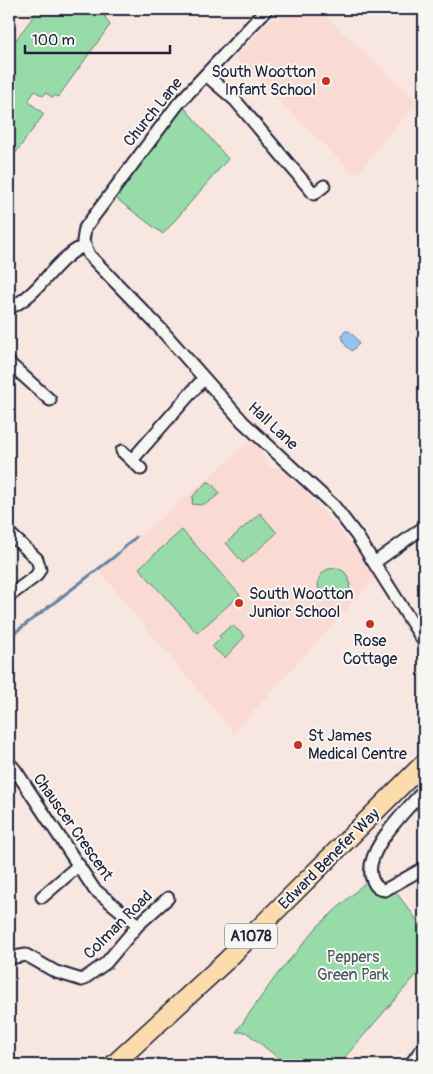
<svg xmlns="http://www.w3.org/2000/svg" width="433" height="1074" font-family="Pangolin,sans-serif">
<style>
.built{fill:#fadbd4}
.green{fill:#97dca8;stroke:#5c7f72}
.water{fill:#93c4ef;stroke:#6683a7}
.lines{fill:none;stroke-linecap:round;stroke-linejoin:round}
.stream{stroke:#6683a7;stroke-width:3}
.street-casing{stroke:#22223b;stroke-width:15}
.primary-casing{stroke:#22223b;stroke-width:21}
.street{stroke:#f6f6f2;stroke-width:11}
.primary{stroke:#fcdcac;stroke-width:18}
.poi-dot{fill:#c8321e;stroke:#f6f6f2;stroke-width:2}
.labels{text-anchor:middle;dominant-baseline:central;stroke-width:4;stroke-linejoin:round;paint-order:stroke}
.shield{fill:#f6f6f2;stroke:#626272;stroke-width:1}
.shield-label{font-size:15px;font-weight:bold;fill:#22223b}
.poi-label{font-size:16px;fill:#22223b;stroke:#f6f6f2;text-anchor:start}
.street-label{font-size:16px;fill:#22223b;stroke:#f6f6f2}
.park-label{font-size:16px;fill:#455a5c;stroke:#f6f6f2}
</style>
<rect width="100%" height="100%" fill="#f8e6e0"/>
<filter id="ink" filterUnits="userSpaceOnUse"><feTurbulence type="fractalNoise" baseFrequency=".02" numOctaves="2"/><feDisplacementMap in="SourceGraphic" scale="10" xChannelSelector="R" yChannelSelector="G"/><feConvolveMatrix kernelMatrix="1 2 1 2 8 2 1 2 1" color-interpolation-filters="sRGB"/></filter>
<g filter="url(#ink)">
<!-- built -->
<path class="built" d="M 284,9 L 318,9 L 418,103 L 385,138 L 356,176 L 235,58 L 271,19 L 277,21 L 285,12 Z
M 253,439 L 262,449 L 262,457 L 272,468 L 280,466 L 317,504 L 317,508 L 325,513 L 361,556 L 375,578 L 234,733 L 99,571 Z"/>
<!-- green -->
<path class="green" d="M 39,9 L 100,9 L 110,25 L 58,97 L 55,95 L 53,98 L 46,93 L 43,96 L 35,91 L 28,101 L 44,114 L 9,162 L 9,49 Z
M 183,106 L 228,159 L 163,234 L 114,197 Z
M 207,482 L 210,482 L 220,493 C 211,501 205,507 192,504 L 193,496 Z
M 260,513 L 277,533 L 243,563 L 226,543 Z
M 182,530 L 240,595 L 197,633 L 139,568 Z
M318 584a16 16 0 1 1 32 0a16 16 0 1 1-32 0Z
M 232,625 L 245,636 L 225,658 L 212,647 L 221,638 L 219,636 Z
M 367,881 C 368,892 375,897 385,897 L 395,891 L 424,929 L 424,966 L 338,1065 L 287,1065 L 246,1032 L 236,1032 L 276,976 L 317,927 Z"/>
<!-- water -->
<path class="water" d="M 344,331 L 349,331 L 356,338 L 359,344 L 352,351 L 346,346 L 342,337 Z"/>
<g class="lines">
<!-- stream -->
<path class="stream" d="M 9,637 L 114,557 L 136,537"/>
<defs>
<path id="street" d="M 267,9 L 178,104 L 85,228 L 83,241 L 89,255 L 158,326 L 243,422 L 334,506 L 357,536 L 424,642
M 206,75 L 235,100 L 314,194 L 324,186
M 9,308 C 41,295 53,259 84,246
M 9,363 L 50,400
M 122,451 L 141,469
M 132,460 L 204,378
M 9,533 L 37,559 L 40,569 L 36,576 L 9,596
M 374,563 L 424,527
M 9,769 L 12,766 L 16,771 L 94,889 L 138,925
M 424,790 C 408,809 359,854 373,881 C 375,886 379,889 385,890 L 424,868
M 42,897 L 79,865
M 9,958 L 26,955 L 56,972 L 82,980 L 106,963 L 138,925 L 168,898
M 410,1065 L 424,1046"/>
<path id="primary" d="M 113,1065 L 226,961 L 424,763"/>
</defs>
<!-- street casing -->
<use href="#street" class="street-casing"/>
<!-- primary casing -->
<use href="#primary" class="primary-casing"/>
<!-- street -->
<use href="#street" class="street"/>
<!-- primary -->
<use href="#primary" class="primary"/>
</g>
</g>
<!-- markers -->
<g class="poi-dot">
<circle cx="326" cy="81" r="5"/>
<circle cx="239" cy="603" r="5"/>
<circle cx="370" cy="624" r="5"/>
<circle cx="298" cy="745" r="5"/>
</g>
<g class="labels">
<!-- shield labels -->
<rect class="shield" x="225" y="923.5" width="52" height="25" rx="4"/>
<g class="shield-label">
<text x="251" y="936">A1078</text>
</g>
<!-- poi labels -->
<g class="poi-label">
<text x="316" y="72" text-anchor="end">South Wootton<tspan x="316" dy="18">Infant School</tspan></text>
<text x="249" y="594">South Wootton<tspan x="249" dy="18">Junior School</tspan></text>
<text x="370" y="641" text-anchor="middle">Rose<tspan x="370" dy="18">Cottage</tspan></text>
<text x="308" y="736">St James<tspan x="308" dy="18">Medical Centre</tspan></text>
</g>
<!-- street labels -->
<g class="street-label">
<text transform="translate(153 112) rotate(-51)">Church Lane</text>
<text transform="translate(273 426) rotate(43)">Hall Lane</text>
<text transform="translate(73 827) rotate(55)">Chauscer Crescent</text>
<text transform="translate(329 859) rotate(-45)">Edward Benefer Way</text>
<text transform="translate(118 925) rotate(-45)">Colman Road</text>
</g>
<!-- park labels -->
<g class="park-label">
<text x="353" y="957">Peppers<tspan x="353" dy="18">Green Park</tspan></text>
</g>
</g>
<!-- margin -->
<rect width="433" height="1074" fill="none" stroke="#f6f6f2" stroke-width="30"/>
<rect x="15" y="15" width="403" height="1044" fill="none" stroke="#22223b" stroke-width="2" filter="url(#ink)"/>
<!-- scale -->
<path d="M25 45v8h145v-8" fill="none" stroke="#22223b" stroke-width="2.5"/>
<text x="32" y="45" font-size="15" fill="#22223b" stroke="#f6f6f2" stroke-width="4" paint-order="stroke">100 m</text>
</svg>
